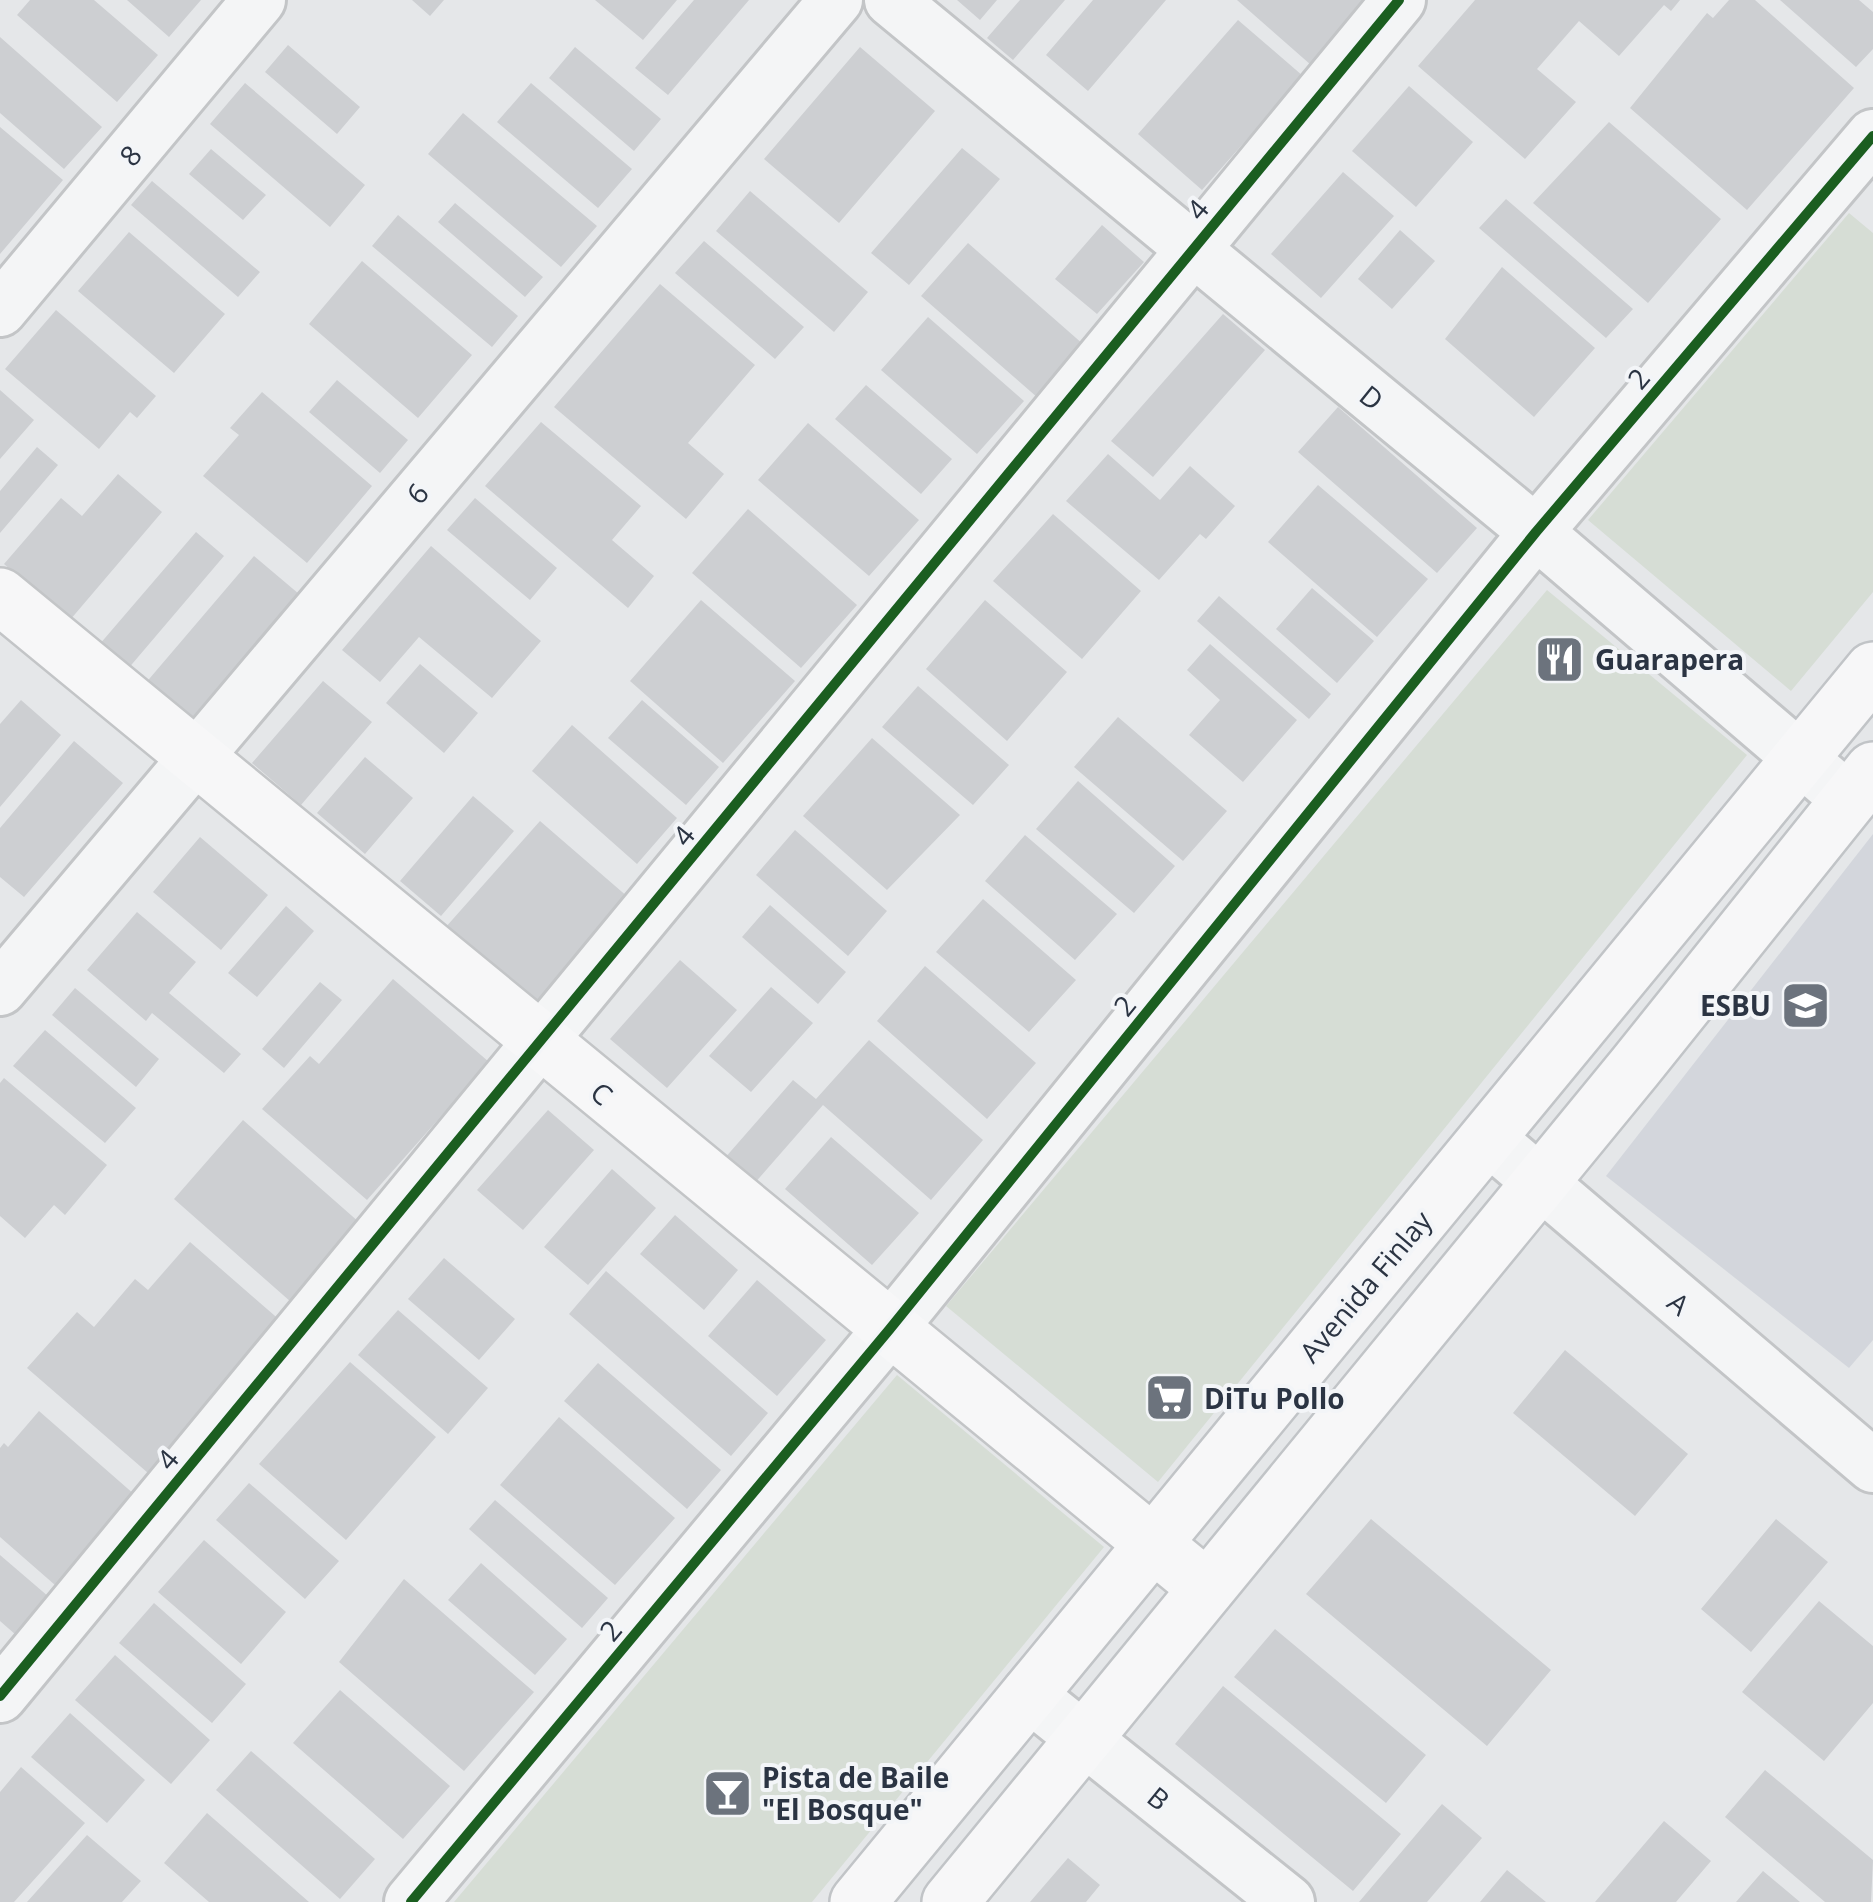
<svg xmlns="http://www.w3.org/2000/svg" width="1873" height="1902" font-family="'Open Sans',sans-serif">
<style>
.built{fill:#d3d6dc}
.green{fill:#d6ddd5}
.building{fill:#cdcfd2}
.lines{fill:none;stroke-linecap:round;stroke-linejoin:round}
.street-casing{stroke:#c3c5c7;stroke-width:58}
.secondary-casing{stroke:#c3c5c7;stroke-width:60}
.primary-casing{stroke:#c1c4c7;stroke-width:60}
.street{stroke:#f4f5f6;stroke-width:52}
.secondary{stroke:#f7f7f8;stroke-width:55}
.primary{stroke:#f7f7f8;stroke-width:55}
.cycleway-casing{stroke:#f3f5f8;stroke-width:16}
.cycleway{stroke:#1b5e20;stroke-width:10}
.labels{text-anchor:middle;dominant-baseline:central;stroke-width:8;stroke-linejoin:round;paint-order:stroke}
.street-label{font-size:28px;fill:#2b3443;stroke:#f3f5f8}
.poi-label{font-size:28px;font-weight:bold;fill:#2b3443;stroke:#f3f5f8;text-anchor:start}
</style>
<rect width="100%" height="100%" fill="#e5e7e9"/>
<!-- built -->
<path class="built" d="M 1873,834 L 1873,1340 L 1849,1368 L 1606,1176 Z"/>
<!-- green -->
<path class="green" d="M 1849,213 L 1873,233 L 1873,592 L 1791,691 L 1588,520 Z
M 1547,590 L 1747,755 L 1158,1482 L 946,1306 Z
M 897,1375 L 1104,1547 L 812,1902 L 454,1902 Z"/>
<!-- building -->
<path class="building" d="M 30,0 L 94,0 L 158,55 L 117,102 L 17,15 Z
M 127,0 L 201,0 L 169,37 Z
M 412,0 L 444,0 L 430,16 Z
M 595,0 L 677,0 L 643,40 Z
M 694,0 L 749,0 L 668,95 L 635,68 Z
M 957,0 L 997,0 L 980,20 Z
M 1020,0 L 1065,0 L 1013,60 L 987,38 Z
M 1093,0 L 1166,0 L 1088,91 L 1046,55 Z
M 1237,0 L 1368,0 L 1311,65 Z
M 1475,0 L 1680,0 L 1671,11 L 1664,5 L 1619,56 L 1579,21 L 1537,69 L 1576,102 L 1525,159 L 1418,66 Z
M 1729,0 L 1755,0 L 1854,88 L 1747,210 L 1630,108 L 1707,13 L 1713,18 Z
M 1780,0 L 1859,0 L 1873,12 L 1873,49 L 1856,67 Z
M 1238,20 L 1303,76 L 1202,190 L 1138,134 Z
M 0,37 L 102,127 L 64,169 L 0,113 Z
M 288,45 L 360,107 L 337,134 L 265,72 Z
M 575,47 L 661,119 L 634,151 L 549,78 Z
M 860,47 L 935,111 L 839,223 L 764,159 Z
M 245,83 L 365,185 L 330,227 L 210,124 Z
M 531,83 L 632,169 L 598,208 L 497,122 Z
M 1409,86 L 1473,142 L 1416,207 L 1352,151 Z
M 463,113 L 597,226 L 561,267 L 428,154 Z
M 1609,122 L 1721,219 L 1648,303 L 1533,203 Z
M 0,127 L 63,180 L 0,254 Z
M 962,148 L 1000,179 L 909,285 L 871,253 Z
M 211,149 L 266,195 L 243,220 L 189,174 Z
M 1343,172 L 1394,216 L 1321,298 L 1271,254 Z
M 152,181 L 260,272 L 238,297 L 131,205 Z
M 750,191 L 868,292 L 834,332 L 716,231 Z
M 1506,199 L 1633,309 L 1606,338 L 1479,228 Z
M 455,203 L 543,277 L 525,297 L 438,222 Z
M 398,215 L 518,316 L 492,347 L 372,246 Z
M 1102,225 L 1144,262 L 1097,314 L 1055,279 Z
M 1400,230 L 1435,261 L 1392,309 L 1358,279 Z
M 129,232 L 225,314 L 174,373 L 78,291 Z
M 704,241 L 804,327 L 775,359 L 675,273 Z
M 968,243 L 1084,345 L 1038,398 L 921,296 Z
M 362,261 L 472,355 L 418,418 L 309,324 Z
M 1502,267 L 1595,348 L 1534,417 L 1445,339 Z
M 660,284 L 755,365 L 688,443 L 724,474 L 686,519 L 554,407 Z
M 56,310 L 156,396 L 137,418 L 130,412 L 99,449 L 5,369 Z
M 1223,314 L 1265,350 L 1153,477 L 1111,441 Z
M 928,317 L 1024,401 L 977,454 L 881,370 Z
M 337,380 L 408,440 L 380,473 L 309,412 Z
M 866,385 L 952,459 L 921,494 L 835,419 Z
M 0,390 L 34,420 L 0,459 Z
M 262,392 L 372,486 L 307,563 L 203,476 L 239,435 L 230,428 Z
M 1338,407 L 1477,528 L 1437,573 L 1298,452 Z
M 541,422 L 641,506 L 612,540 L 654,576 L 628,608 L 485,486 Z
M 808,423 L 919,520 L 869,576 L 758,480 Z
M 37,447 L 58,465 L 0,533 L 0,491 Z
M 1108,454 L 1160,500 L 1190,466 L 1235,506 L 1206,539 L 1200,534 L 1159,580 L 1066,501 Z
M 118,474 L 162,512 L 70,620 L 4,564 L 61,498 L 82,516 Z
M 1318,485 L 1428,579 L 1377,637 L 1268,542 Z
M 475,498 L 557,568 L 530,600 L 447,530 Z
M 748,509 L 857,605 L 801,668 L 692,573 Z
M 1053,514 L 1141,591 L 1082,659 L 993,581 Z
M 196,532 L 224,556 L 127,670 L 99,645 Z
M 431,546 L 541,641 L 492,698 L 419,637 L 380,682 L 342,650 Z
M 254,556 L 299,594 L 188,722 L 144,685 Z
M 1312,588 L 1374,641 L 1337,683 L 1276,629 Z
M 1219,596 L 1331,694 L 1309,719 L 1197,621 Z
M 701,600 L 795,681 L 723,763 L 630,681 Z
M 985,600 L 1067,672 L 1007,741 L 926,669 Z
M 1210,644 L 1297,720 L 1243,782 L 1189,735 L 1220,700 L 1187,670 Z
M 420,664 L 478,713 L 444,753 L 386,703 Z
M 323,681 L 372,722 L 301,805 L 252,763 Z
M 918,686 L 1009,765 L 973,805 L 882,727 Z
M 21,700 L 61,735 L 0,807 L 0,724 Z
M 642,700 L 719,767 L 686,805 L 608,738 Z
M 1118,717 L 1227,811 L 1183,861 L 1074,767 Z
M 572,725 L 677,818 L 637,864 L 532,771 Z
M 872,738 L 960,815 L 887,890 L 803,816 Z
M 74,741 L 123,783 L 24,897 L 0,877 L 0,828 Z
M 365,757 L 413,798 L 365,854 L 317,813 Z
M 1078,781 L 1175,866 L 1134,913 L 1036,829 Z
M 473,796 L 514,831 L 441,916 L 400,881 Z
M 540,821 L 629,898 L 534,1006 L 445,928 Z
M 795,830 L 887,911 L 848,956 L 756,875 Z
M 1025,835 L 1117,914 L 1075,960 L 985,881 Z
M 200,837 L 268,895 L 221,950 L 153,892 Z
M 983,899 L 1076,980 L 1029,1032 L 936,952 Z
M 770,905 L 846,972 L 818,1004 L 742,937 Z
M 286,906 L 314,931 L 257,997 L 228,973 Z
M 137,912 L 196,962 L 169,993 L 241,1054 L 224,1073 L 152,1013 L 146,1021 L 87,970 Z
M 680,960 L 737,1010 L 667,1088 L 610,1039 Z
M 925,966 L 1036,1063 L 987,1119 L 877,1021 Z
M 393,979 L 489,1062 L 367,1200 L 262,1109 L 310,1056 L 319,1064 Z
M 320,982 L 342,1000 L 284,1068 L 262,1049 Z
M 771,987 L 813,1023 L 751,1092 L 709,1056 Z
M 75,988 L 159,1059 L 136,1087 L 52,1015 Z
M 45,1030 L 136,1108 L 105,1143 L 13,1066 Z
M 869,1040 L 983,1140 L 931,1200 L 823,1105 L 753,1185 L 724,1159 L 793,1080 L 816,1099 Z
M 4,1078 L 107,1165 L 65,1215 L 54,1205 L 25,1238 L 0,1216 L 0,1083 Z
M 548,1110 L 594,1150 L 523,1230 L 477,1190 Z
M 243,1120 L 360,1223 L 291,1302 L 174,1199 Z
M 831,1137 L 919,1213 L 872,1265 L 785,1189 Z
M 612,1169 L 656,1208 L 588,1285 L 544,1247 Z
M 675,1215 L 738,1270 L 704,1310 L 640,1254 Z
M 190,1242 L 282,1322 L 148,1473 L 27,1368 L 77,1312 L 94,1327 L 135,1279 L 148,1290 Z
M 444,1258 L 515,1319 L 479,1360 L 408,1299 Z
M 606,1271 L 768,1413 L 731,1456 L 569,1314 Z
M 757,1280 L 826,1340 L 777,1396 L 708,1336 Z
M 398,1310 L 488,1388 L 448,1434 L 358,1355 Z
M 1565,1350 L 1688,1454 L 1635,1516 L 1513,1413 Z
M 350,1362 L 436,1437 L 346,1540 L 259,1464 Z
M 598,1363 L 721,1470 L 687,1509 L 564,1401 Z
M 39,1411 L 135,1495 L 55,1585 L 0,1537 L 0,1448 L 4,1443 L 8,1447 Z
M 559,1417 L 675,1518 L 615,1585 L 500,1485 Z
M 249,1483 L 339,1561 L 305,1599 L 216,1520 Z
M 495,1500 L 608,1598 L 582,1628 L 469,1529 Z
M 1371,1519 L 1551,1670 L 1487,1746 L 1306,1594 Z
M 1776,1519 L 1828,1562 L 1751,1652 L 1701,1609 Z
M 204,1540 L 286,1612 L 241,1664 L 158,1592 Z
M 0,1555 L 49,1597 L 16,1635 L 0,1621 Z
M 481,1563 L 567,1639 L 535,1675 L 448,1600 Z
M 404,1579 L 534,1692 L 464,1771 L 339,1662 Z
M 1819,1601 L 1873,1646 L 1873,1703 L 1824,1761 L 1742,1692 Z
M 154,1603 L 246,1684 L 212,1723 L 119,1643 Z
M 1275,1629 L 1426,1755 L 1386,1803 L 1234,1677 Z
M 115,1655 L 210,1740 L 171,1784 L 75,1700 Z
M 1223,1686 L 1401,1834 L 1353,1891 L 1175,1744 Z
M 340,1690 L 450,1786 L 403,1839 L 293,1743 Z
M 70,1713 L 145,1780 L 107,1823 L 31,1757 Z
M 251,1751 L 375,1859 L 340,1899 L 216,1790 Z
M 21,1767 L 85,1823 L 14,1902 L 0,1902 L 0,1792 Z
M 1765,1770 L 1873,1860 L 1871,1902 L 1825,1902 L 1725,1817 Z
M 1442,1804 L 1482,1838 L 1427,1902 L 1359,1902 Z
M 207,1813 L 309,1902 L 209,1902 L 164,1863 Z
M 1664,1821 L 1711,1861 L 1676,1902 L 1595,1902 Z
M 87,1835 L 141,1881 L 122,1902 L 27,1902 Z
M 1068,1858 L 1100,1885 L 1086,1902 L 1030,1902 Z
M 1507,1870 L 1546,1902 L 1480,1902 Z
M 1763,1871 L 1800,1902 L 1736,1902 Z"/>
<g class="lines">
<defs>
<path id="street" d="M 891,0 L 1536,532 L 1849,800
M 0,310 L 259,0
M 0,989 L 836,0
M 1488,1138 L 1873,1466
M 1028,1694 L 1288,1902
M 0,1696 L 1399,0
M 411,1902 L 889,1330 L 1536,532 L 1873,136"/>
<path id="secondary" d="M 0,596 L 1207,1588"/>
<path id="primary" d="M 858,1902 L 1873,670
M 950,1902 L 1635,1067 L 1873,770"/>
</defs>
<!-- street casing -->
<use href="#street" class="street-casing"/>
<!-- secondary casing -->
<use href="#secondary" class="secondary-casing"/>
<!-- primary casing -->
<use href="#primary" class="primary-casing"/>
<!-- street -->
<use href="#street" class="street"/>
<!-- secondary -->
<use href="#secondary" class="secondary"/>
<!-- primary -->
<use href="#primary" class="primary"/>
<defs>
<path id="cycleway" d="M 0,1696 L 1399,0
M 411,1902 L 889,1330 L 1536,532 L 1873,136"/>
</defs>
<!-- cycleway casing -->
<use href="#cycleway" class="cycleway-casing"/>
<!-- cycleway -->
<use href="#cycleway" class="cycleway"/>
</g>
<!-- icons -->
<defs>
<symbol id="restaurant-square" viewBox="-11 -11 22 22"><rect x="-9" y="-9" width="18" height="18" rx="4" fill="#6c737d" stroke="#f3f5f8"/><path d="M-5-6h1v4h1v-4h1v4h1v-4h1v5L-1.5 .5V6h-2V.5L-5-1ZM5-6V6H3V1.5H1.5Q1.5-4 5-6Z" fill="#fff"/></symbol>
<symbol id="school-square" viewBox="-11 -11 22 22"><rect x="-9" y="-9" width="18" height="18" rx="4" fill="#6c737d" stroke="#f3f5f8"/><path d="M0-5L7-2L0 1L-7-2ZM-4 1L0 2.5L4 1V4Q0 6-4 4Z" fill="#fff"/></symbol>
<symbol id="supermarket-square" viewBox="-11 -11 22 22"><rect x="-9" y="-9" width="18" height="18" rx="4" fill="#6c737d" stroke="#f3f5f8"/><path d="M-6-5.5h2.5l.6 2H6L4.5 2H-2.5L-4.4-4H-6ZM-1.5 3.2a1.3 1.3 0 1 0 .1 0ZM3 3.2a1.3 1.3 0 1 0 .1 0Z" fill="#fff"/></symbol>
<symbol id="bar-square" viewBox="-11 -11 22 22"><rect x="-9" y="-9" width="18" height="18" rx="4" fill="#6c737d" stroke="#f3f5f8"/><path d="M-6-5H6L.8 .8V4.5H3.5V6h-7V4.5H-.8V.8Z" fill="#fff"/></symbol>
</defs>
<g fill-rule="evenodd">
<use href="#restaurant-square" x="1532" y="632" width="55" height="55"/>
<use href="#school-square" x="1778" y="978" width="55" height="55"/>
<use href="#supermarket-square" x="1142" y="1370" width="55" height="55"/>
<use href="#bar-square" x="700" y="1766" width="55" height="55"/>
</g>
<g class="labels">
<!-- street labels -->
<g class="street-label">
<text transform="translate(130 155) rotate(-50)">8</text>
<text transform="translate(1197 209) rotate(-50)">4</text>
<text transform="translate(1638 378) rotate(-50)">2</text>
<text transform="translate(1372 397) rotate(39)">D</text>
<text transform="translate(417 493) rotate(-50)">6</text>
<text transform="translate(683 835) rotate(-51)">4</text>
<text transform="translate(1124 1005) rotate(-51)">2</text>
<text transform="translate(602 1093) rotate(40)">C</text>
<text transform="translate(1365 1286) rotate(-50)">Avenida Finlay</text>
<text transform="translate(1679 1303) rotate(40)">A</text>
<text transform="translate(167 1459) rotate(-50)">4</text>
<text transform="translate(610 1630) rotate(-50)">2</text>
<text transform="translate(1159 1798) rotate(39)">B</text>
</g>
<!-- poi labels -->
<g class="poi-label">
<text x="1595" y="659">Guarapera</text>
<text x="1771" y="1005" text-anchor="end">ESBU</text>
<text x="1204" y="1398">DiTu Pollo</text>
<text x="762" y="1777">Pista de Baile<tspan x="762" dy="32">"El Bosque"</tspan></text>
</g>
</g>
</svg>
